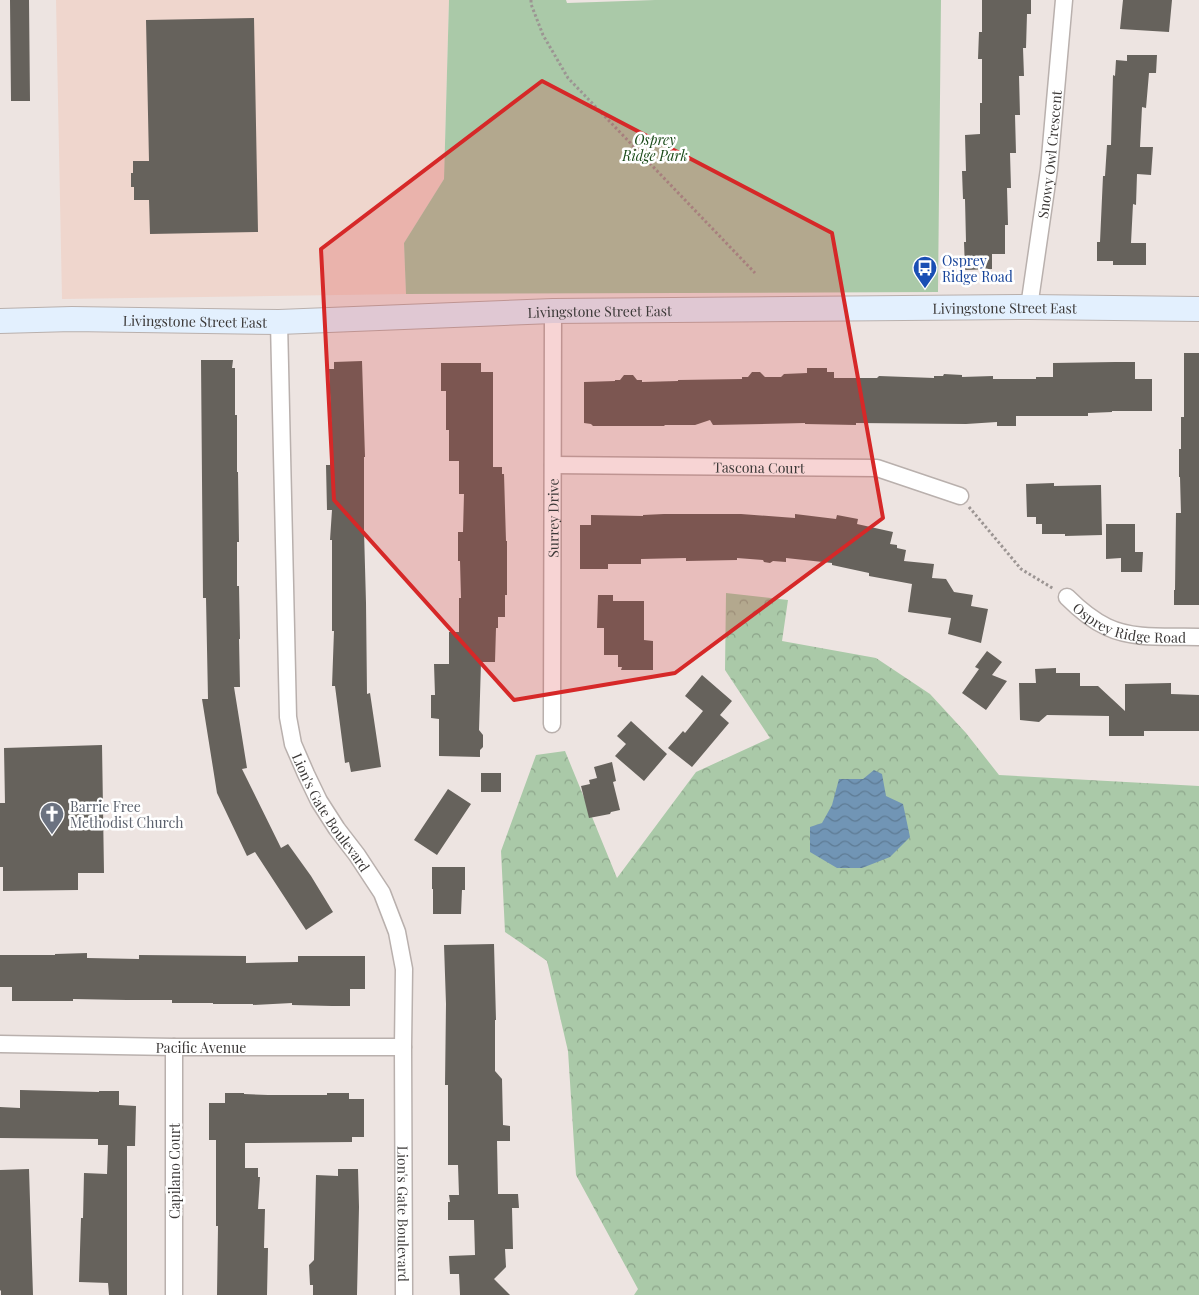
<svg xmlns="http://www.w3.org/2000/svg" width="1199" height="1295" font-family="'Playfair Display',serif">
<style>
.education{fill:#efd6cd}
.forest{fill:url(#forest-crowns)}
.park{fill:#aac9a8}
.water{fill:url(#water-waves)}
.building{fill:#66625c}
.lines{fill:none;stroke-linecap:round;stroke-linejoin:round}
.street-casing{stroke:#b9b0ad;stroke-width:19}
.secondary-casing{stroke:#b9b0ad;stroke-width:26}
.path{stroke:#9c9593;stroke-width:3;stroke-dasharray:2.5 2.5;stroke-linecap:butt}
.street{stroke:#fff;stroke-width:16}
.secondary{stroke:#e3f0fe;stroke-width:24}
.marked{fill:#d62828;fill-opacity:0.2;stroke:#d62828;stroke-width:4;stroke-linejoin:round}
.labels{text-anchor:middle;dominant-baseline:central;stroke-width:5;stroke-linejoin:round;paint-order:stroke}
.park-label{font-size:14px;font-style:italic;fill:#1b4b1a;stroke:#fff}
.street-label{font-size:14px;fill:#3b3837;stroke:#fff}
.transit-label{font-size:14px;fill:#164399;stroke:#fff;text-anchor:start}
.worship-label{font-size:14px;fill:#5b616d;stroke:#fff;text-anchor:start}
</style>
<defs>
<pattern id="forest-crowns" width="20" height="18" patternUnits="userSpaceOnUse" patternTransform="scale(1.25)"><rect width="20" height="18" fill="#aac9a8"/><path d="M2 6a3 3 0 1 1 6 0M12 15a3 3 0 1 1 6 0" fill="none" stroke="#8ca48a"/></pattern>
<pattern id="water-waves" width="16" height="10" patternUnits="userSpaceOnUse" patternTransform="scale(1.25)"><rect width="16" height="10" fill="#7195b5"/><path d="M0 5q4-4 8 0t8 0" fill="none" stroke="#5e7b94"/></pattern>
</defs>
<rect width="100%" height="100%" fill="#ede4e1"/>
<!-- education -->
<path class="education" d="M 56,0 L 449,0 L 444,179 L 404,243 L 406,294 L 62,299 Z"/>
<!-- forest -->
<path class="forest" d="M 726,593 L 788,600 L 782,641 L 876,658 L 930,694 L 966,733 L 999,775 L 1199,786 L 1199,1295 L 634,1295 L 638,1289 L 576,1175 L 568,1051 L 547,961 L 505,932 L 501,851 L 536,755 L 565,751 L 617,878 L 696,772 L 770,738 L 725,670 Z"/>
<!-- park -->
<path class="park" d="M 449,0 L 566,0 L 567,3 L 655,0 L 941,0 L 938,292 L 406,294 L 404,243 L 444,179 Z"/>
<!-- water -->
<path class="water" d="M 874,770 L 882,774 L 886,796 L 903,804 L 910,837 L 890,857 L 862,868 L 837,868 L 810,852 L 810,827 L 822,823 L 832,805 L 839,779 L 863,779 Z"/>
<!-- building -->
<path class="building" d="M 10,0 L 29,0 L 30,101 L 11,101 Z
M 982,0 L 1031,0 L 1031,14 L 1027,14 L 1026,48 L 1023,48 L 1024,76 L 1019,76 L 1020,115 L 1015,115 L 1016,153 L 1010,153 L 1011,188 L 1007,188 L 1008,225 L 1005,225 L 1005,254 L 992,254 L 992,269 L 965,270 L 964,242 L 966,242 L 965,199 L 963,199 L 962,171 L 966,171 L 965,135 L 980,134 L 980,103 L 982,103 L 982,59 L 978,59 L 979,32 L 982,32 Z
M 1123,0 L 1172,0 L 1169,32 L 1120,29 Z
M 254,18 L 258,232 L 150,234 L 149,200 L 134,200 L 134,187 L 131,187 L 131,173 L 133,173 L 133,161 L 149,161 L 146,20 Z
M 1127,55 L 1157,55 L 1156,73 L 1149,73 L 1146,108 L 1142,107 L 1140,147 L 1153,147 L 1151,175 L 1137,174 L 1136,205 L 1133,204 L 1131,243 L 1146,243 L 1146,265 L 1113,265 L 1113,261 L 1097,261 L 1097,242 L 1100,242 L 1103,176 L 1105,176 L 1107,145 L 1111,145 L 1113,75 L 1115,76 L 1116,60 L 1127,61 Z
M 1184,353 L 1199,353 L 1199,605 L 1174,605 L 1174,590 L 1175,590 L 1176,513 L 1181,513 L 1180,477 L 1179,477 L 1179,449 L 1181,449 L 1181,417 L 1184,417 Z
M 201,360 L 233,360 L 232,368 L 235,368 L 235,415 L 237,415 L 237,472 L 238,472 L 239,542 L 237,542 L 237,586 L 239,586 L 240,639 L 239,639 L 240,687 L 234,687 L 247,768 L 242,769 L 281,848 L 288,844 L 311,876 L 333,912 L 306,930 L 255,852 L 247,856 L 217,793 L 202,699 L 208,699 L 206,598 L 203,598 Z
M 362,361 L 365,457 L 364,457 L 364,531 L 366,603 L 367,694 L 370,693 L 381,767 L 351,772 L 349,762 L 345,763 L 335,686 L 332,686 L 334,631 L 332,631 L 332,540 L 330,540 L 332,510 L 327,510 L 326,465 L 330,465 L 330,440 L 332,440 L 329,369 L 334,369 L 334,362 Z
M 1115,362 L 1135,362 L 1135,379 L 1152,379 L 1152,411 L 1112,411 L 1112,412 L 1088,413 L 1088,416 L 1016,416 L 1016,426 L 997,426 L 997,422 L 966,424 L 856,423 L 856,425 L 805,424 L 805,423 L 713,425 L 710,420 L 695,425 L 665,425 L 664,426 L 593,426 L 591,424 L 584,423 L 584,382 L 615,381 L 615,380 L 620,380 L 624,375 L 633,375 L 637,380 L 642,380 L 642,382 L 678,381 L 678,380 L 742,379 L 742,377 L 748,377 L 752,372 L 760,372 L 765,377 L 781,377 L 784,374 L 807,373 L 807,368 L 827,368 L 827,372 L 834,372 L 834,378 L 877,378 L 879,376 L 934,378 L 934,376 L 943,376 L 944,374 L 962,375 L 962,377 L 993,376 L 993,379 L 1036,379 L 1036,377 L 1053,377 L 1053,363 Z
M 441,363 L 481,363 L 481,372 L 493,372 L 493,467 L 502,467 L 502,474 L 504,474 L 506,541 L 507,541 L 507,595 L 505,595 L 505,617 L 498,617 L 498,628 L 496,628 L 495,662 L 481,662 L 479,730 L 483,735 L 483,747 L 480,750 L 480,757 L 439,756 L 439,719 L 431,718 L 431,695 L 435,695 L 434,664 L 449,664 L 449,632 L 459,632 L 459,598 L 461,598 L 460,561 L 458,561 L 458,532 L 463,532 L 464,494 L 459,494 L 459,461 L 449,461 L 449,430 L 446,430 L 446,391 L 441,391 Z
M 1054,483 L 1054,486 L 1101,485 L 1102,535 L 1065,536 L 1065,534 L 1042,534 L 1042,524 L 1036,524 L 1036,517 L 1027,517 L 1026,484 Z
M 664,514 L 741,514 L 795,518 L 795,514 L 836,519 L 837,515 L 858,519 L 857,524 L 893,532 L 890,544 L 897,545 L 897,548 L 906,550 L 904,561 L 934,564 L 932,578 L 946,579 L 954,592 L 973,595 L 971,606 L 988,609 L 981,643 L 948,634 L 951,618 L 908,612 L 912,584 L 869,576 L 869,573 L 832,565 L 832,563 L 786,558 L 786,562 L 773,561 L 770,563 L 764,562 L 763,560 L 737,558 L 737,560 L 686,561 L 686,558 L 641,559 L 641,564 L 608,564 L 608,569 L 580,569 L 580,525 L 591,525 L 591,515 L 643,516 L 643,515 Z
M 1106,524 L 1135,524 L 1135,552 L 1143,552 L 1142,572 L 1121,572 L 1121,558 L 1106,559 Z
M 598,595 L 613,595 L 613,601 L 644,601 L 644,640 L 653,641 L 653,670 L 621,670 L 622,667 L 618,667 L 618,655 L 604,655 L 604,628 L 597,628 Z
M 987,651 L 1002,662 L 992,675 L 1007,681 L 986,710 L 962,693 L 979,669 L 975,667 Z
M 1056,668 L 1056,673 L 1080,673 L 1080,686 L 1098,686 L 1125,711 L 1125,684 L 1171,683 L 1171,694 L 1199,695 L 1199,731 L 1144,731 L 1144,736 L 1109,736 L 1109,716 L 1047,715 L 1039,722 L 1020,720 L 1019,683 L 1036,683 L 1035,669 Z
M 702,675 L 732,701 L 720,715 L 729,723 L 692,767 L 668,748 L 683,731 L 685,733 L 703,711 L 685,696 Z
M 631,721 L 667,754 L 644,781 L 615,756 L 626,744 L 617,736 Z
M 102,745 L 104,873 L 78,873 L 78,890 L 3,891 L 3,867 L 0,867 L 0,803 L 5,803 L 4,748 Z
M 612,762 L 616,781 L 613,782 L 620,810 L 611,812 L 610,814 L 589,818 L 581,786 L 590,784 L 589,780 L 597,778 L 594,767 Z
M 481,773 L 501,773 L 501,792 L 481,792 Z
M 448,789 L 471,804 L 437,855 L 414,840 Z
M 432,867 L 465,867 L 465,890 L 462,890 L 461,914 L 433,914 L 433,889 L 432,889 Z
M 494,944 L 496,1020 L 495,1020 L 495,1071 L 502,1079 L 503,1125 L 510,1126 L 510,1141 L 497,1141 L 498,1194 L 518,1194 L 519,1208 L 512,1208 L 513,1249 L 505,1249 L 506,1267 L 494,1279 L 510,1295 L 460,1295 L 459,1274 L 450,1274 L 449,1256 L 475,1255 L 474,1220 L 448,1220 L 448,1202 L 450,1202 L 449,1195 L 459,1195 L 458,1165 L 448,1165 L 448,1085 L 445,1085 L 446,1004 L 444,945 Z
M 87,953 L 87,958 L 139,959 L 139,955 L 246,956 L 246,963 L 298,962 L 298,956 L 365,956 L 365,989 L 350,989 L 350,1006 L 332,1006 L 292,1005 L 292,1003 L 253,1005 L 253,1004 L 213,1004 L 213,1003 L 172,1003 L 172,1000 L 127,1000 L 73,999 L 73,1001 L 12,1001 L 12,987 L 0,987 L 0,955 L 55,955 L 55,954 Z
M 20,1090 L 99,1092 L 99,1091 L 119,1091 L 119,1105 L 136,1106 L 135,1146 L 127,1146 L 127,1295 L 109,1295 L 108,1283 L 79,1282 L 81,1218 L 83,1218 L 84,1173 L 107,1174 L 108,1145 L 98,1145 L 98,1139 L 0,1138 L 0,1107 L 20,1108 Z
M 225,1093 L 244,1093 L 244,1094 L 268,1095 L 327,1095 L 327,1093 L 349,1093 L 349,1099 L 364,1099 L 364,1137 L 352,1137 L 352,1142 L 245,1143 L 245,1168 L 258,1168 L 258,1177 L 260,1177 L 258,1209 L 265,1209 L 264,1248 L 268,1248 L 267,1295 L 217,1295 L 218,1226 L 216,1226 L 216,1140 L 209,1140 L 209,1103 L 225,1103 Z
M 29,1169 L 33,1295 L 1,1295 L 1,1290 L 0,1291 L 0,1170 Z
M 338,1169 L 358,1169 L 359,1207 L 357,1295 L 313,1295 L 313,1285 L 310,1285 L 309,1265 L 314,1260 L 316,1175 L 338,1176 Z"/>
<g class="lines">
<defs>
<g id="street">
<path id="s1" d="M 1029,307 L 1049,169 L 1064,0"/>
<path id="s2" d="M 279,322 L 288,717 L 293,744 L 306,774 L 319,801 L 337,829 L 357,855 L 382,893 L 397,932 L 404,969 L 403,1047 L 404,1295"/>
<path id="s3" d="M 553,465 L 877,468 L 960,496"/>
<path id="s4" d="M 1067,597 C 1079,609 1092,620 1107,627 C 1134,640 1170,636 1199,637"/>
<path id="s5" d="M 552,724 L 553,311"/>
<path id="s6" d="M 0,1044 L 174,1047 L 403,1047"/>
<path d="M 174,1295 L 174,1047"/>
</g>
<g id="secondary">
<path id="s7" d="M 0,321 L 72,319 L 279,322 L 553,311 L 1029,307 L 1199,309"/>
</g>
</defs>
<!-- street casing -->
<use href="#street" class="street-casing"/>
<!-- secondary casing -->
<use href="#secondary" class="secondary-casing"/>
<!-- path -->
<path class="path" d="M 531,0 L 531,4 L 543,35 L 568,78 L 755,273
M 969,507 L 1021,569 L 1054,589"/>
<!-- street -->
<use href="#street" class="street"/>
<!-- secondary -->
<use href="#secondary" class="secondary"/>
</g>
<!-- marked area -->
<path class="marked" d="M 542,81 L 832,233 L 883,518 L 675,673 L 514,700 L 334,500 L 321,249 Z"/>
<!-- icons -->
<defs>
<symbol id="bus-pin" viewBox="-11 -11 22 30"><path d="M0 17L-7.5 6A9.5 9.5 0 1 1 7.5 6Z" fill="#1a4fb4" stroke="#fff"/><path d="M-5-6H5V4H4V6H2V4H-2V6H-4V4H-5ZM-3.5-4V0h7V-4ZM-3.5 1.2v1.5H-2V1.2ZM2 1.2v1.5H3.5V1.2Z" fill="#fff"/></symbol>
<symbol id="church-pin" viewBox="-11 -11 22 30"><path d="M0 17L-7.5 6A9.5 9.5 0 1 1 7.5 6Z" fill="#6b7280" stroke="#fff"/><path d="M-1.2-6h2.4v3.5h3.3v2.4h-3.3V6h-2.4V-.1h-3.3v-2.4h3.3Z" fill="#fff"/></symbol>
</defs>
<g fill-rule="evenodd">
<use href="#bus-pin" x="911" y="254" width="28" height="38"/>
<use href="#church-pin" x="38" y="800" width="28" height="38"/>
</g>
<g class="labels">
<!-- park labels -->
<g class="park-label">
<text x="655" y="139">Osprey<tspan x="655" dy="16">Ridge Park</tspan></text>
</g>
<!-- street labels -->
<g class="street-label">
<text stroke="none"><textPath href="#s1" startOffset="154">Snowy Owl Crescent</textPath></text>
<text stroke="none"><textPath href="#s7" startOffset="1005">Livingstone Street East</textPath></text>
<text stroke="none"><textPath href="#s7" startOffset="600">Livingstone Street East</textPath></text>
<text stroke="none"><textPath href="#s7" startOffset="195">Livingstone Street East</textPath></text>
<text stroke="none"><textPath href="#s3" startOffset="206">Tascona Court</textPath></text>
<text stroke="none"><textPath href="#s5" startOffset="206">Surrey Drive</textPath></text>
<text stroke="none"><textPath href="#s4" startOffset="71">Osprey Ridge Road</textPath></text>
<text stroke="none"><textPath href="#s2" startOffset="501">Lion's Gate Boulevard</textPath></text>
<text stroke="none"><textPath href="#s6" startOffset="201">Pacific Avenue</textPath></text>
<text transform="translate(174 1171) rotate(-90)">Capilano Court</text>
<text stroke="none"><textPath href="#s2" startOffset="921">Lion's Gate Boulevard</textPath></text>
</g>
<!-- transit labels -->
<g class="transit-label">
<text x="942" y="260">Osprey<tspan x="942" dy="16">Ridge Road</tspan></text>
</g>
<!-- worship labels -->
<g class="worship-label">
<text x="70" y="806">Barrie Free<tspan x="70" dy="16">Methodist Church</tspan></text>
</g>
</g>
</svg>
